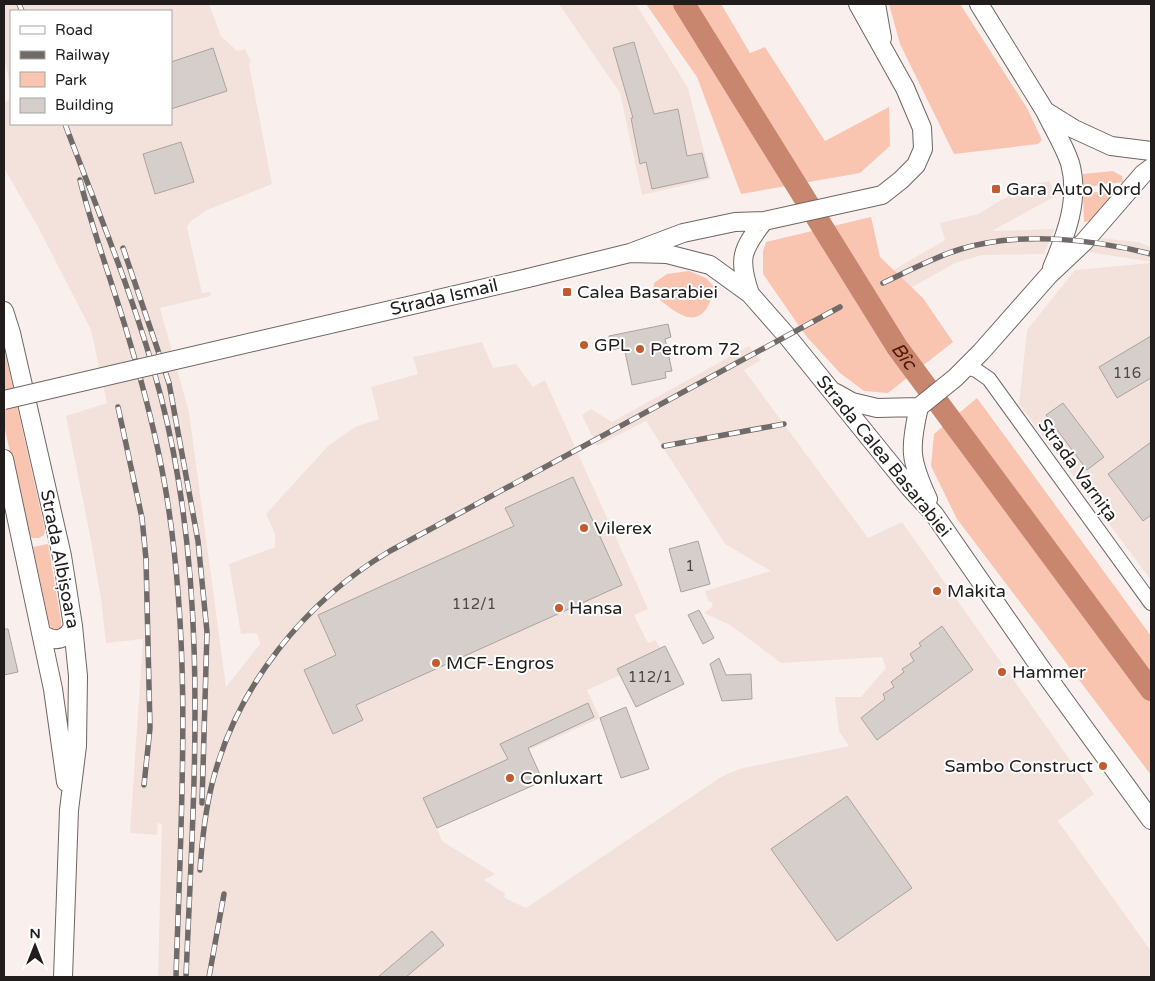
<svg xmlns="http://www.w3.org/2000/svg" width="1155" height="981" font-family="'Varela Round',sans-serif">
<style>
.built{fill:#f3e2dc}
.green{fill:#f9c4b0}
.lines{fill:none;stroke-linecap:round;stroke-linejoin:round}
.river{stroke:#c7866d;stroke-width:22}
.building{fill:#d6ceca;stroke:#aba39f}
.tertiary-casing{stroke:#6e6663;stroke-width:16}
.primary-casing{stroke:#6e6663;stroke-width:20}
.tertiary{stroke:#fff;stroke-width:14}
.primary{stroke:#fff;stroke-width:18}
.rail-casing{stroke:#706b69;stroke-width:5.5}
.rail{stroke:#fff;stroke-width:4;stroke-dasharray:11;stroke-linecap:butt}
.primary-bridge-casing{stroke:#6e6663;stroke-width:20;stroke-linecap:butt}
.primary-bridge{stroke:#fff;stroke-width:18}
.poi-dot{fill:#c25b30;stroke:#fff;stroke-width:2}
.labels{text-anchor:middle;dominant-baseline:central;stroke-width:4;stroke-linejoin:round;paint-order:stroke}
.number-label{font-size:15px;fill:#4e4948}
.poi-label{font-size:18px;fill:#201d1c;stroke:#fff;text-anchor:start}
.street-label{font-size:18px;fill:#201d1c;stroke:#fff}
.water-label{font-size:19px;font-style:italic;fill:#521700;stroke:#fff}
</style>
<rect width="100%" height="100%" fill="#f9f0ed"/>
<!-- built -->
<path class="built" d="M 4,4 L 209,4 L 221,36 L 237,51 L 245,49 L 251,62 L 249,64 L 272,184 L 207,210 L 191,221 L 187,227 L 202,293 L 210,292 L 211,296 L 160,308 L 189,412 L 226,687 L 260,644 L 257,633 L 241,634 L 229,564 L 275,547 L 275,534 L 266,514 L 328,446 L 355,427 L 379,419 L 371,387 L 418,374 L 413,357 L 482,342 L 493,368 L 516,364 L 533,387 L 545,380 L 648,609 L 634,615 L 648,643 L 655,640 L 665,655 L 587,690 L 600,718 L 424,797 L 442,841 L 495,874 L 484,880 L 506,894 L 503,897 L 526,908 L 721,777 L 739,769 L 849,746 L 839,731 L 835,697 L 861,697 L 886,668 L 882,657 L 781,663 L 730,625 L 704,613 L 713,606 L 711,601 L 709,602 L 705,591 L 771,571 L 725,544 L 646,421 L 597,446 L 582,415 L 591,409 L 612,422 L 749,346 L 761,360 L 744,370 L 868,538 L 902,522 L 1094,794 L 1058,821 L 1151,951 L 1151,977 L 158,977 L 162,824 L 158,823 L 157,835 L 130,833 L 143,639 L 106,643 L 101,599 L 90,535 L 66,416 L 107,403 L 91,330 L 38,227 L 4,168 L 4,102 L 11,99 L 11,124 L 171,124 L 171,11 L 11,11 L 11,90 L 4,56 Z
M 559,4 L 636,4 L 688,88 L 711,179 L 642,195 L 620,93 Z
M 1050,181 L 1054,197 L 992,231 L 1055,229 L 1044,254 L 982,255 L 955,263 L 895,297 L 883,276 L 945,240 L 940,223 L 978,214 L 1025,186 Z
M 1100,238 L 1138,242 L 1151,247 L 1151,262 L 1089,252 Z
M 1151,263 L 1151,580 L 1019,404 L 1027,330 L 1075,270 Z"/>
<!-- green -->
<path class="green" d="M 646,4 L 721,4 L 750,53 L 765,47 L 825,141 L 889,107 L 890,146 L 860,173 L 741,194 L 697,77 Z
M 889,4 L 960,4 L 1027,108 L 1042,140 L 1038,144 L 954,154 L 900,44 Z
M 1113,171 L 1122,176 L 1123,182 L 1085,187 L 1082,185 L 1083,174 Z
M 1117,189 L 1091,221 L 1084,222 L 1083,194 Z
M 871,217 L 880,257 L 923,298 L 953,342 L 888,393 L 864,391 L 840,373 L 806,336 L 763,274 L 763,251 L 766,242 Z
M 689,271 L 706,278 L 713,286 C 713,303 702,325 682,315 C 673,311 664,303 656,297 L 653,293 L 654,283 L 667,274 Z
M 4,348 L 45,530 L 44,535 L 39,538 L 32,538 L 28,533 L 4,425 Z
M 977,398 L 1151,636 L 1151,775 L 957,519 L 931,466 L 934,434 Z
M 48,544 L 61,621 L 61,629 L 57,632 L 52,630 L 49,623 L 33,547 Z"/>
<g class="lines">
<!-- river -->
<path class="river" id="s1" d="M 684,4 L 897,347 L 1151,690"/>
</g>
<!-- building -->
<path class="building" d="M 634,42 L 654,114 L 678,109 L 687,156 L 702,153 L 708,177 L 652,189 L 646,162 L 640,164 L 631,118 L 633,118 L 613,48 Z
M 213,48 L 227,91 L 171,109 L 171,62 Z
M 181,142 L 194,182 L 155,194 L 143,154 Z
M 668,324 L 671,337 L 665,339 L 672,371 L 665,372 L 666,378 L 632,385 L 624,347 L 612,350 L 609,336 Z
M 1151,336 L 1151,378 L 1117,398 L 1099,367 Z
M 1063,403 L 1104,457 L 1087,470 L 1046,415 Z
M 1151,442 L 1151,515 L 1143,521 L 1108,474 Z
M 573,477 L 622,585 L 356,705 L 363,720 L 333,734 L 304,670 L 336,655 L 318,615 L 514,526 L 505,508 Z
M 698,541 L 710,584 L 681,592 L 669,549 Z
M 699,610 L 714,638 L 703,644 L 688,615 Z
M 942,626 L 973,670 L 877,740 L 861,718 L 885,699 L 883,694 L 894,687 L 891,682 L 904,672 L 902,669 L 914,661 L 910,654 L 921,646 L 919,643 Z
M 4,629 L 8,629 L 18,672 L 4,675 Z
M 665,646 L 684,684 L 636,707 L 617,669 Z
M 719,658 L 726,675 L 751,674 L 752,699 L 722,701 L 710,664 Z
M 588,703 L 594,717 L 528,748 L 543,781 L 437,828 L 423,798 L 508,759 L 500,744 Z
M 626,707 L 649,769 L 621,778 L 600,718 Z
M 847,796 L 912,888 L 837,941 L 771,849 Z
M 432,931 L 444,945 L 406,977 L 378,977 Z"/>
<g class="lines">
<defs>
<path id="tertiary" d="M 967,367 L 976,370 L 989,379 L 1151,603"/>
<path id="primary" d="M 876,4 L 882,38
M 979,4 L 1045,111 L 1074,129 L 1111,146 L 1151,151
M 1045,111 C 1053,128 1064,145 1070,163 C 1080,199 1066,235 1052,268
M 630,253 L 667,254 L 710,265 L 750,294 L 787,336 L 910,488 L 934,514 L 1040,667 L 1151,820
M 528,278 L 630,253 L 683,233 L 735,222 L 764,221 L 882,195 L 901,180 L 916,165 L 923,149 L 922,128 L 905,88 L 858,4
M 750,294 C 738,259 741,250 764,221
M 4,311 L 11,333 L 62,556 L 73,626 L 78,676 L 77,746 L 69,810 L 63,977
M 836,393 L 852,402 L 877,408 L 919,407 L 955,378 L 981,352 L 1049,275 L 1084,242 L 1143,174 L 1151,168
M 919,407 C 909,449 910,460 928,499
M 4,459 L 53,689 L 66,782
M 42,634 C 55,643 67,640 73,626"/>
</defs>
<!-- tertiary casing -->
<use href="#tertiary" class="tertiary-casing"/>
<!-- primary casing -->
<use href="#primary" class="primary-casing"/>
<!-- tertiary -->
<use href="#tertiary" class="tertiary"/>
<!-- primary -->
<use href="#primary" class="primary"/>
<defs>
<path id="rail" d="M 19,4 L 22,11
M 65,124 C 99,214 137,304 161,397 C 210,587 194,783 186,977
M 80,180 C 93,233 113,284 128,336 C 143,385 156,435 165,486 C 193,648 181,813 176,977
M 123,248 L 169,383 L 198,541 L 207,632 L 202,803
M 883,283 C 909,271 934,257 961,249 C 1020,231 1092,239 1151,254
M 118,407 L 142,518 L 146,559 L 150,728 L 144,785
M 664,446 L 784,424
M 200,870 C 202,841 205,812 212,784 C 236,687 305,601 390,551 L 840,307
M 209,977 L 224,894"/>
</defs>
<!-- rail casing -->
<use href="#rail" class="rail-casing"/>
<!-- rail -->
<use href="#rail" class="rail"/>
<defs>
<path id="primary-bridge" d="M 4,400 L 528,278"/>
</defs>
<!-- primary-bridge casing -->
<use href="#primary-bridge" class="primary-bridge-casing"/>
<!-- primary-bridge -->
<use href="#primary-bridge" class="primary-bridge"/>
</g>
<!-- markers -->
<g class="poi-dot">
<rect x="991" y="184" width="10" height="10" rx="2.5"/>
<rect x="562" y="287" width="10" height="10" rx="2.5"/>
<circle cx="584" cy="345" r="5"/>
<circle cx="640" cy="349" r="5"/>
<circle cx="584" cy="528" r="5"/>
<circle cx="937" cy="591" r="5"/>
<circle cx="559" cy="608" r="5"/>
<circle cx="436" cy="663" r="5"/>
<circle cx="1002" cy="672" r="5"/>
<circle cx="1103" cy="766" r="5"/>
<circle cx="510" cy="778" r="5"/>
</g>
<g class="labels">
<!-- number labels -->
<g class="number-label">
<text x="1127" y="373">116</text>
<text x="690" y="566">1</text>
<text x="474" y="604">112/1</text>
<text x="650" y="677">112/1</text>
</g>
<!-- poi labels -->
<g class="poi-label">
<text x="1006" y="189">Gara Auto Nord</text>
<text x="577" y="292">Calea Basarabiei</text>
<text x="594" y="345">GPL</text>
<text x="650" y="349">Petrom 72</text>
<text x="594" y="528">Vilerex</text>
<text x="947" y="591">Makita</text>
<text x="569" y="608">Hansa</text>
<text x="446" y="663">MCF-Engros</text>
<text x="1012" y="672">Hammer</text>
<text x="1093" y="766" text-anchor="end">Sambo Construct</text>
<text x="520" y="778">Conluxart</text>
</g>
<!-- street labels -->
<g class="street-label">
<text transform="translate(444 297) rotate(-13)">Strada Ismail</text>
<text transform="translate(884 456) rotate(51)">Strada Calea Basarabiei</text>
<text transform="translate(1078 470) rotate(54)">Strada Varnița</text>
<text transform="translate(60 559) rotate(79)">Strada Albișoara</text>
</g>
<!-- water labels -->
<g class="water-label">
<text stroke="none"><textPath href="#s1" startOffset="415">Bîc</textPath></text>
</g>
</g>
<!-- border -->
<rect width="1155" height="981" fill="none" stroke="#201d1c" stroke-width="10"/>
<!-- legend -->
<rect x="10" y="10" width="162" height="115" fill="#ffffff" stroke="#a6a5a4"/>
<rect x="20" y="26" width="25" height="8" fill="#ffffff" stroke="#a6a5a4"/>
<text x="55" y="35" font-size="15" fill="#201d1c">Road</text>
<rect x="20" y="51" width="25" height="8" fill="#706b69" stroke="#a6a5a4"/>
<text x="55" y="60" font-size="15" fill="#201d1c">Railway</text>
<rect x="20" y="72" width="25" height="15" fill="#f9c4b0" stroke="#a6a5a4"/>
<text x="55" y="85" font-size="15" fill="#201d1c">Park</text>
<rect x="20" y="98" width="25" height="15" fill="#d6ceca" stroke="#a6a5a4"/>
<text x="55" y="110" font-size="15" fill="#201d1c">Building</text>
<!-- north arrow -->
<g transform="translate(35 946)" stroke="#ffffff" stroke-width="4" paint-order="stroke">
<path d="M0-4L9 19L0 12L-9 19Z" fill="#201d1c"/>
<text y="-8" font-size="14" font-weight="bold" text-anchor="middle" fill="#201d1c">N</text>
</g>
</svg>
